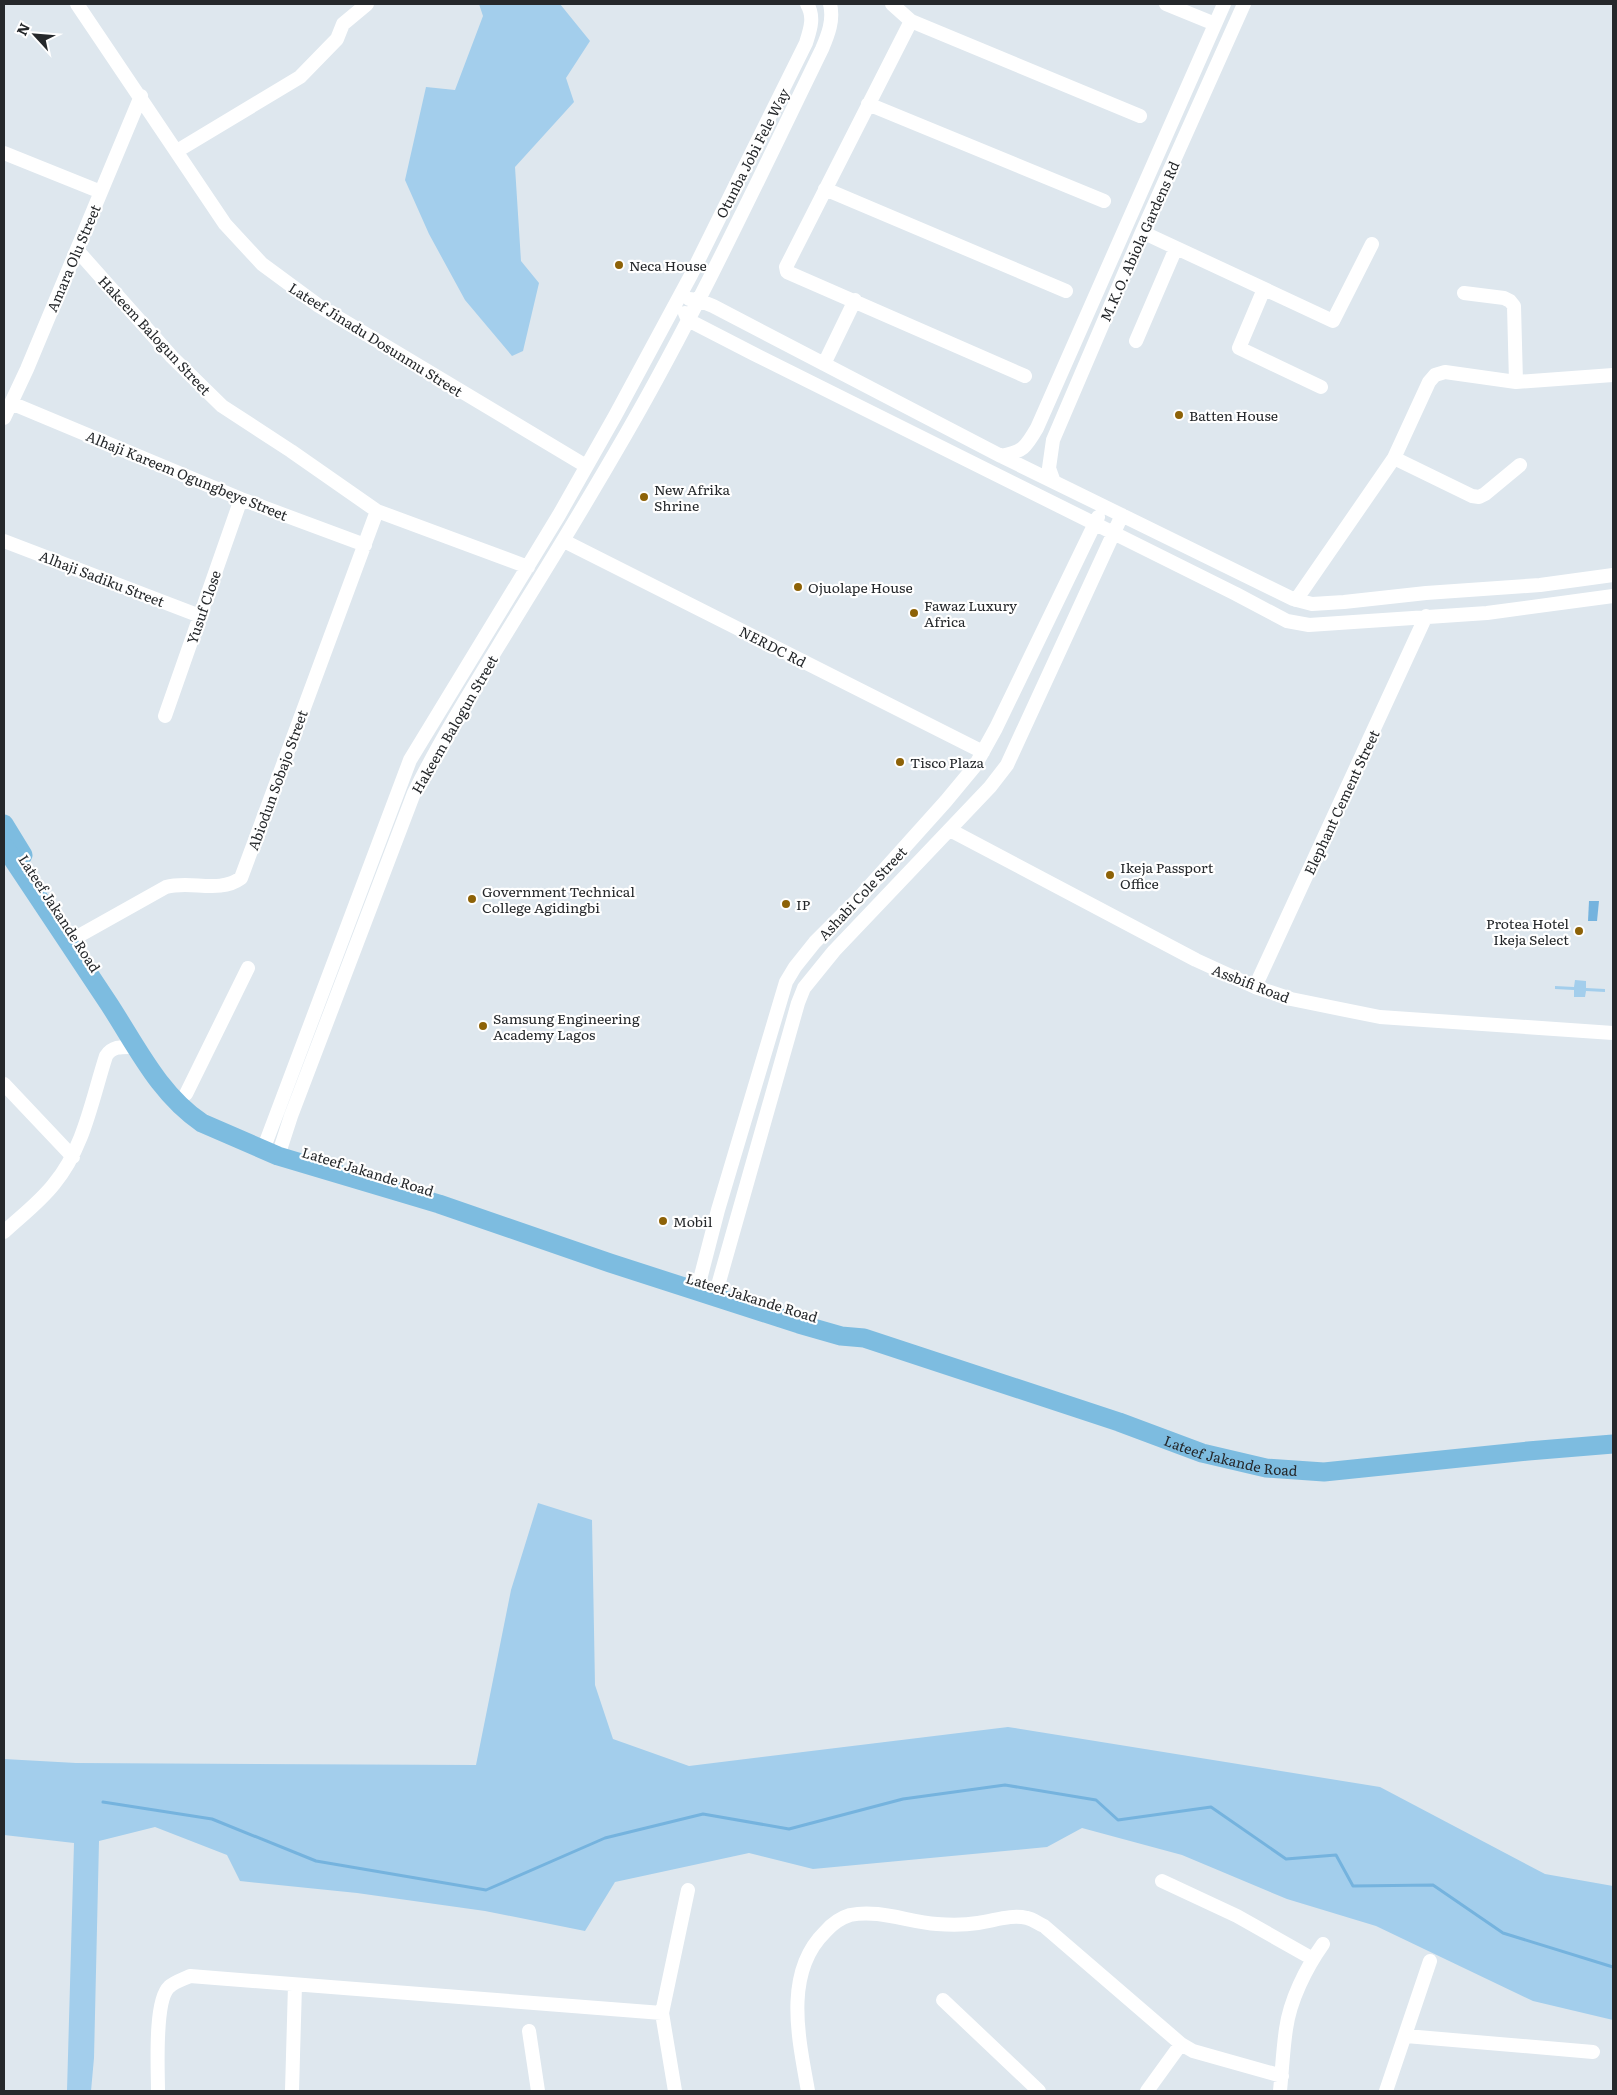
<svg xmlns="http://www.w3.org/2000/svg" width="1617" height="2095" font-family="Literata,serif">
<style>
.green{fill:#a3ceec}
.water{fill:#75b3de}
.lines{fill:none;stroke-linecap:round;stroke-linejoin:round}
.stream{stroke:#75b3de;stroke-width:3}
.minor{stroke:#fff;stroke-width:14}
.major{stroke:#7dbce0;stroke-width:19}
.poi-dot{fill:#8d6207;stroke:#fff;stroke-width:2}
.labels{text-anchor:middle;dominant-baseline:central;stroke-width:4.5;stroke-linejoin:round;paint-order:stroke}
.street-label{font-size:14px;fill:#25282b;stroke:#fff}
.poi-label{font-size:14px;fill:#25282b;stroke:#fff;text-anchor:start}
</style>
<rect width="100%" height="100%" fill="#dee7ee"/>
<!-- green -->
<path class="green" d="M 479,4 L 560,4 L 590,41 L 566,78 L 574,102 L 515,167 L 521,261 L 539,283 L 523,351 L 512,356 L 465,300 L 429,234 L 405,180 L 426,87 L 455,90 L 483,16 Z
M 1575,980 L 1586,981 L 1586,988 L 1605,989 L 1605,992 L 1586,991 L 1585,997 L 1574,997 L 1574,990 L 1555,989 L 1555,986 L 1574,987 Z
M 538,1503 L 592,1520 L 595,1685 L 613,1739 L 689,1766 L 1008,1727 L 1380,1787 L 1545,1874 L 1613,1886 L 1613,2020 L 1533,2001 L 1376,1926 L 1287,1899 L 1182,1855 L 1082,1828 L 1047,1847 L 813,1869 L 749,1853 L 615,1882 L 585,1931 L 485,1911 L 357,1893 L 240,1881 L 227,1855 L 155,1827 L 99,1841 L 94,2058 L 91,2091 L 67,2091 L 74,1843 L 4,1835 L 4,1759 L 76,1763 L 476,1765 L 511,1590 Z"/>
<!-- water -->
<path class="water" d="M 1589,901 L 1599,901 L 1597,921 L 1588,921 Z"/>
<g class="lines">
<!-- stream -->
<path class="stream" d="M 103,1802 L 212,1819 L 316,1861 L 486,1890 L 605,1838 L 703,1814 L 789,1829 L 903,1799 L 1005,1785 L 1096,1800 L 1118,1820 L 1211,1807 L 1286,1859 L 1336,1855 L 1353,1886 L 1433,1885 L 1503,1933 L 1613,1967"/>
<!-- minor -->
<path class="minor" d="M 77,4 L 225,224 L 262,264 L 319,306 L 586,466
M 892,4 L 911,21 L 1140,116
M 1166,4 L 1215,24
M 911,21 L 786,267 L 787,272 L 1025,376
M 868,104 L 1104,201
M 177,151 L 300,77 L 337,39 L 343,24 L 367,4
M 4,153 L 101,192
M 825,189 L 1066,291
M 1142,232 L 1333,321 L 1372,244
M 77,250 L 172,357 L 222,406 L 291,451 L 377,511 L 528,567
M 1264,289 L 1239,348 L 1321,387
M 1464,293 L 1504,298 L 1510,301 L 1514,306 L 1516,382
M 689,299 L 698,300 L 713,306 L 1001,456 L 1293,599 L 1312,604 L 1344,602 L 1426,593 L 1540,585 L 1613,575
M 685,313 L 688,320 L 754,354 L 1236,594 L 1287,621 L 1309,625 L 1487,613 L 1613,596
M 1136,341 L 1176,248
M 824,364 L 855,300
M 11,403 L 241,499 L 365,545
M 4,418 L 27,369 L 141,96
M 1001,456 C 1023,452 1026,447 1037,428 L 1224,4
M 1394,458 L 1472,496 L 1479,497 L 1485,494 L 1520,465
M 1054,482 L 1049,468 L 1053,440 L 1142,232 L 1244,4
M 4,541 L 200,616
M 564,541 L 983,752
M 1296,600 L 1394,458 L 1429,382 L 1435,375 L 1445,372 L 1516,382 L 1613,375
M 165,716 L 241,499
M 950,830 L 1196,960 L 1255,987 L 1291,999 L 1380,1017 L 1613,1033
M 75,938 L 166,887 C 191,880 219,894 241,878 L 377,511
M 1255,987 L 1426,616
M 4,1084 L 73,1157
M 186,1094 L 248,968
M 263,1150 L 410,760 L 559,515 L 615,416 L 691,275 L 806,43 C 810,30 815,17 807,4
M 278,1156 L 291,1116 L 414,793 C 445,730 484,670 521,609 C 557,551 592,493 626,434 C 698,309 759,178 822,49 C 828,35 834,20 830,4
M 4,1232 C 20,1217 40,1202 54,1184 C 84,1148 92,1099 106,1056 C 113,1045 124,1047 136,1047
M 697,1291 L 718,1210 L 786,982 L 795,967 L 815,942 L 858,899 L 946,801 L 975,766 L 996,728 L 1098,517
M 715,1296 L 798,1003 L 804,988 L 834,951 L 990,787 L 1007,765 L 1122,515
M 1162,1881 L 1237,1916 L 1313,1959
M 943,2000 L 1039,2091
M 529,2031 L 538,2091
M 1406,2036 L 1593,2052
M 158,2091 C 158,2069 154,2001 169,1987 C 174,1982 184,1979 190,1976 L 662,2013
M 292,2091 L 295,1985
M 675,2091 L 662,2013 L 688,1890
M 808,2091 C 799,2040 783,1973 825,1932 C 831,1925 840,1918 850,1915 C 879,1909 908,1922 937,1924 C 950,1925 965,1925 978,1923 C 994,1921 1011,1914 1027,1918 C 1033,1919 1039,1924 1044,1926 L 1181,2044 L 1193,2051 L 1282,2076
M 1147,2091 L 1181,2044
M 1280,2091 C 1282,2071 1283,2049 1286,2029 C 1290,2000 1306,1968 1323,1944
M 1386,2091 L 1430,1961"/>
<!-- major -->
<g class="major">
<path d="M 4,824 L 23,855"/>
<path id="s1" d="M 4,846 C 39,899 74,951 109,1004 C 137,1047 159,1094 202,1123 L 278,1156 L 439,1204 L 610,1263 L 799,1324 L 841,1336 L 864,1338 L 1119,1422 L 1202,1453 L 1266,1468 L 1324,1472 L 1528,1451 L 1613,1444"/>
</g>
</g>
<!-- markers -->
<g class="poi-dot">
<circle cx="619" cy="265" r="5"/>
<circle cx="1179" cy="415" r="5"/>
<circle cx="644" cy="497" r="5"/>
<circle cx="798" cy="587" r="5"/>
<circle cx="914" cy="613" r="5"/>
<circle cx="900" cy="762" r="5"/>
<circle cx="1110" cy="875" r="5"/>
<circle cx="472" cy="899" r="5"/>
<circle cx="786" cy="904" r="5"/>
<circle cx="1579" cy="931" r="5"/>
<circle cx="483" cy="1026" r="5"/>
<circle cx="663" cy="1221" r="5"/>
</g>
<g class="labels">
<!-- street labels -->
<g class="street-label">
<text transform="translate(752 153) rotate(-63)">Otunba Jobi Fele Way</text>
<text transform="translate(1139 241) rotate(-66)">M.K.O. Abiola Gardens Rd</text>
<text transform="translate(73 258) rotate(-67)">Amara Olu Street</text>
<text transform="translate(155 335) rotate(47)">Hakeem Balogun Street</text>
<text transform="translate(376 339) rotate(32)">Lateef Jinadu Dosunmu Street</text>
<text transform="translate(187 475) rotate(22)">Alhaji Kareem Ogungbeye Street</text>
<text transform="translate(102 578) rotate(21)">Alhaji Sadiku Street</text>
<text transform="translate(203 607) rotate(-71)">Yusuf Close</text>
<text transform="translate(773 646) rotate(27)">NERDC Rd</text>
<text transform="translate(454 724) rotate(-60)">Hakeem Balogun Street</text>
<text transform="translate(277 780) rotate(-70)">Abiodun Sobajo Street</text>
<text transform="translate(1341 802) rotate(-65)">Elephant Cement Street</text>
<text transform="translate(862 893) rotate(-47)">Ashabi Cole Street</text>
<text transform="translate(60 913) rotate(57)">Lateef Jakande Road</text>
<text transform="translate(1251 983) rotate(21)">Assbifi Road</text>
<text transform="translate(368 1171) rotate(17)">Lateef Jakande Road</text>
<text transform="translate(752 1297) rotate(17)">Lateef Jakande Road</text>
<text stroke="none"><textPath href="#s1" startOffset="1425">Lateef Jakande Road</textPath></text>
</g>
<!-- poi labels -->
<g class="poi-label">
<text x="629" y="265">Neca House</text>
<text x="1189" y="415">Batten House</text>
<text x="654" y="489">New Afrika<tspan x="654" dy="16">Shrine</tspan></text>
<text x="808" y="587">Ojuolape House</text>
<text x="924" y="605">Fawaz Luxury<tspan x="924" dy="16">Africa</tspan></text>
<text x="910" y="762">Tisco Plaza</text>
<text x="1120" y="867">Ikeja Passport<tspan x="1120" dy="16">Office</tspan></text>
<text x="482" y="891">Government Technical<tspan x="482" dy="16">College Agidingbi</tspan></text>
<text x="796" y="904">IP</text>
<text x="1569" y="923" text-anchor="end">Protea Hotel<tspan x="1569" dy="16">Ikeja Select</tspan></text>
<text x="493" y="1018">Samsung Engineering<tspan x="493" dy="16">Academy Lagos</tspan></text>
<text x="673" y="1221">Mobil</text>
</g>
</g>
<!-- border -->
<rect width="1617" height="2095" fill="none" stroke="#25282b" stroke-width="10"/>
<!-- north arrow -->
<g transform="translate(35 35) rotate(296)" stroke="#ffffff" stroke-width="4" paint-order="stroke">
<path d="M0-4L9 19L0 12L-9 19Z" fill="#25282b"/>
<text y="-8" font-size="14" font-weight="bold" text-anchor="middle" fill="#25282b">N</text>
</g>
</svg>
